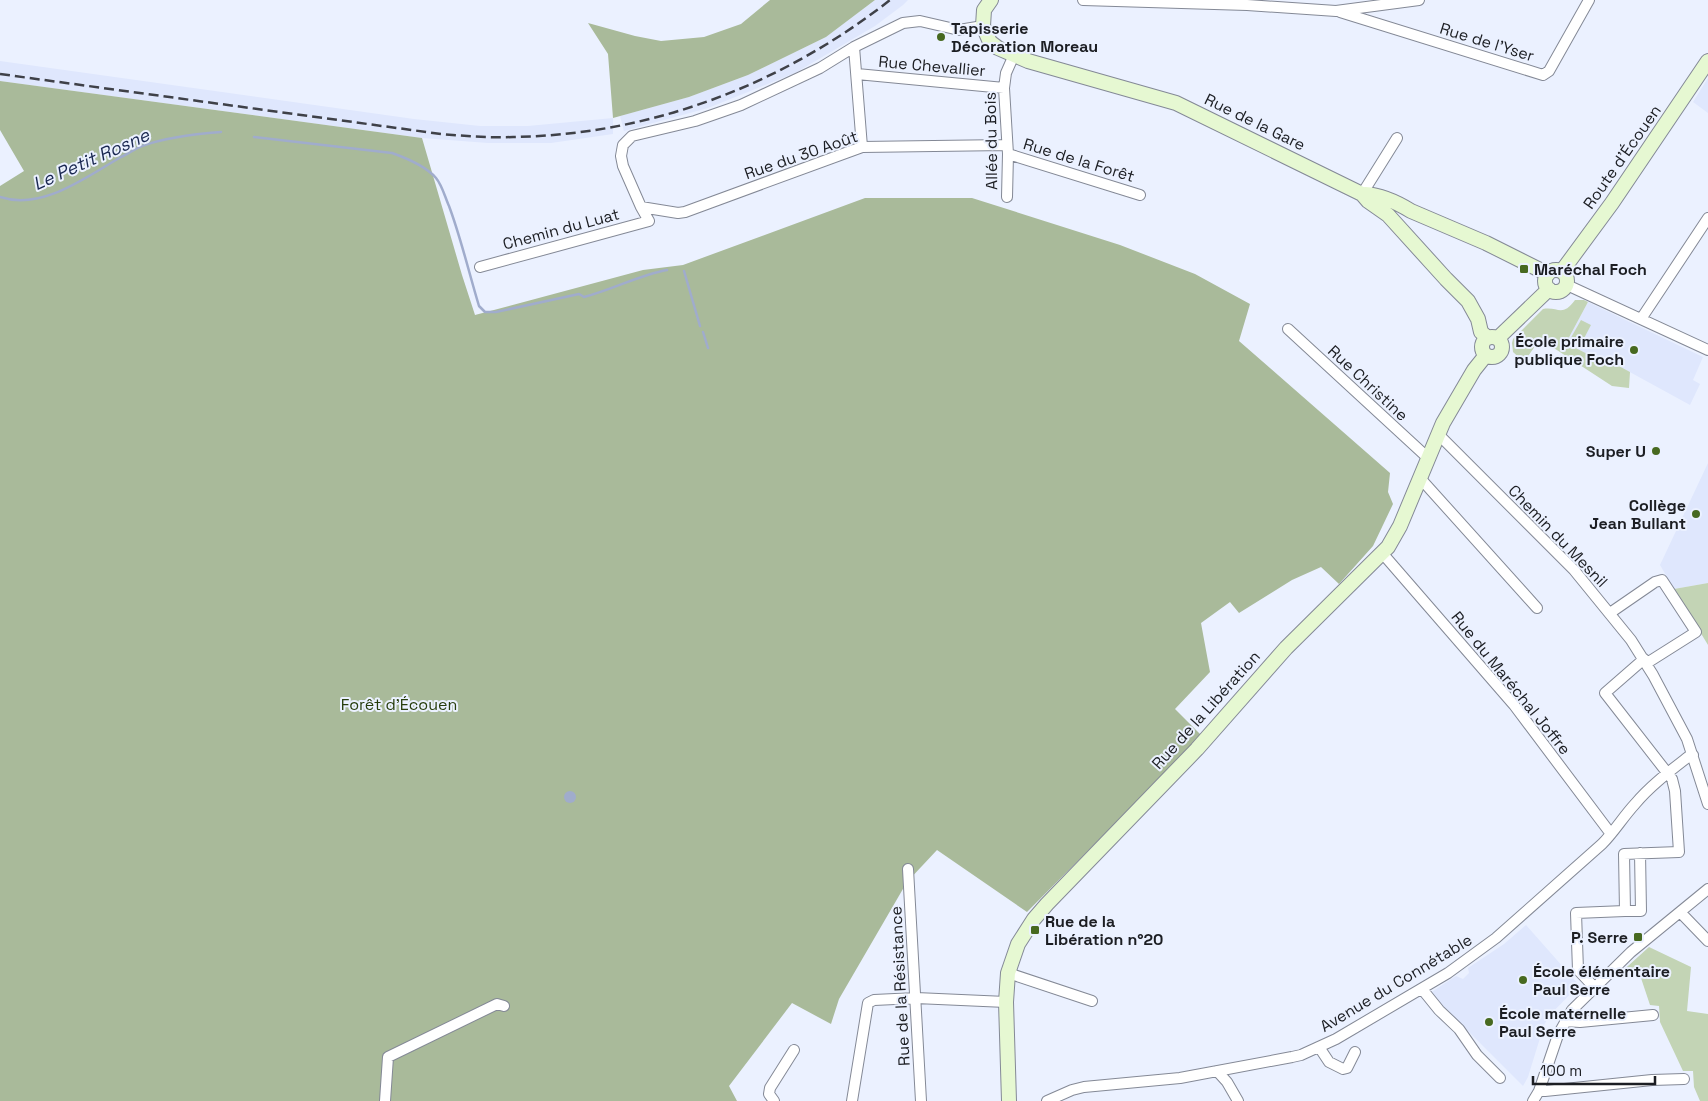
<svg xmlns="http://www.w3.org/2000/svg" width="1708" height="1101" font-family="'Space Grotesk',sans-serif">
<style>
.built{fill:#dfe7fd}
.green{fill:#c3d4b5}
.forest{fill:#a9ba9a}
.water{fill:#a0accc}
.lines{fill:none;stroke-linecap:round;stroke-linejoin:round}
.stream{stroke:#a0accc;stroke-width:2.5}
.street-casing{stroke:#848996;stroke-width:12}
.secondary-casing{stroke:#848996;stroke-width:16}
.street{stroke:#fff;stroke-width:10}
.secondary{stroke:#e6f8d2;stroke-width:14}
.rail{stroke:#3f4148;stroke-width:2.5;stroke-dasharray:10 5;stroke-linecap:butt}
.poi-dot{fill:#476920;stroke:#ebf1ff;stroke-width:2}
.labels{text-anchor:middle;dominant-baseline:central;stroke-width:4;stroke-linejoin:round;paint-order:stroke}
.poi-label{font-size:16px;font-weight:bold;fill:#1c1e23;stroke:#ebf1ff;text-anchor:start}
.street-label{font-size:16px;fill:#1c1e23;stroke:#ebf1ff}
.park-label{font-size:16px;fill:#273d0c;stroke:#ebf1ff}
.water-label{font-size:18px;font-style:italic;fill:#192750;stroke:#ebf1ff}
</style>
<rect width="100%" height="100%" fill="#ebf1ff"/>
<!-- built -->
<path class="built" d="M 875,0 L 908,0 L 903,5 L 875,26 L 795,73 L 708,108 L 624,131 L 620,116 L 689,97 L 748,75 L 826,37 Z
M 0,61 L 414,119 L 480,126 L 528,126 L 613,118 L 613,134 L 551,143 L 488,143 L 422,138 L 0,81 Z
M 1708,78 L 1708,113 L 1693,102 Z
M 1588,302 L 1703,357 L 1693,380 L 1700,384 L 1690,405 L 1617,365 L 1603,362 L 1566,343 Z
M 1708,463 L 1708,583 L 1674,589 L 1660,565 Z
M 1526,925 L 1579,985 L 1550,1015 L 1544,1025 L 1528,1077 L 1523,1086 L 1430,993 L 1456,976 L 1463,979 L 1469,973 L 1468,968 L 1504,944 Z"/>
<!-- green -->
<path class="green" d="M 1575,300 L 1584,300 L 1588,302 L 1566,343 L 1603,362 L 1617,365 L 1630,372 L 1629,388 L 1612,386 L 1540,339 L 1524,362 L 1513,352 L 1512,343 L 1513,339 L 1543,309 C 1558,306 1562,318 1575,300 Z
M 1581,320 L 1591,325 L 1580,346 L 1569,341 Z
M 1708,583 L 1708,645 L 1674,589 Z
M 1649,947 L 1691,967 L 1687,1011 L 1708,1014 L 1708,1101 L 1700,1101 L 1694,1087 L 1693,1071 L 1683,1071 L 1660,1022 L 1659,1006 L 1650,1005 L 1641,978 L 1618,975 Z"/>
<!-- forest -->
<path class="forest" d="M 770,0 L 875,0 L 826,37 L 748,75 L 689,97 L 613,118 L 608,54 L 588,23 L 635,36 L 661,41 L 704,37 L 741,24 Z
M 0,81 L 422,138 L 462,275 L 475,315 L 643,270 L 683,265 L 865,198 L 972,198 L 1120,245 L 1195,274 L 1250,304 L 1239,341 L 1390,473 L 1388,492 L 1393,504 L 1373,546 L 1339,584 L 1321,567 L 1292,580 L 1239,613 L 1230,602 L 1201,623 L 1210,672 L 1175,709 L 1202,736 L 1027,912 L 937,850 L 907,882 L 839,999 L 831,1024 L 792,1003 L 729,1086 L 737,1101 L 0,1101 L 0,186 L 24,171 L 0,130 Z"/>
<!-- water -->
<path class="water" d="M564 797a6 6 0 1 1 12 0a6 6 0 1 1-12 0Z"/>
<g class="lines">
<!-- stream -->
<path class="stream" d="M 254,137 L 392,153 C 406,158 426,166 436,178 C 442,185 445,197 449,206 C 461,238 469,273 479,306 L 485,312 L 496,312 L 579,294 L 584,297 C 612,290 639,275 667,270
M 0,197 C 42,211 86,177 121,157 C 128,154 134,149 142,146 C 167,137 195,134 221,132
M 684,271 L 700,326
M 703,332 L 708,348"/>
<defs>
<path id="street" d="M 1083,0 L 1247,5 L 1336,11 L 1419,0
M 1340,12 L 1543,75 L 1549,71 L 1589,0
M 854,47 L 862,147
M 857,74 L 1004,88
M 1008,154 L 1140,195
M 1362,194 L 1397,138
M 1007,197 L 1008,154 L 1004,88 L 1006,73 L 1014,55
M 641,207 L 678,213 L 685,212 L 862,147 L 1006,145
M 480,267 L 649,221 L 641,207 L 623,166 L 621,156 L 623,145 L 632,136 L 695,121 L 741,105 L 820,68 L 854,47 L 903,23 L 920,21 L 959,30 L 983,26
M 1567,285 L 1708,350
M 1641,319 L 1708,218
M 1288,329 L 1428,458
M 1438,434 L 1574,570 L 1631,640 L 1653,675 L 1687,739 L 1708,804
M 1420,478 L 1537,608
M 1383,554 L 1514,705 L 1611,834
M 1610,613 L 1655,582 L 1662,580 L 1696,632 L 1647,663
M 908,869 L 921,1101
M 1625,911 L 1641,911 L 1640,853
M 1680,912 L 1708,941
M 1008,973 L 1092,1001
M 1594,987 L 1578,970 L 1576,913 L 1625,911 L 1624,854 L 1679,852 L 1675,791 L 1672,779 L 1605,693 L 1644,659
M 1422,989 L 1439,1010 L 1459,1029 L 1477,1055 L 1500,1078
M 1565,1021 L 1580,1022 L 1653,1015
M 1319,1047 L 1329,1062 L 1343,1069 L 1347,1068 L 1355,1052
M 1217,1071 L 1227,1082 L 1238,1101
M 1539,1091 L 1545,1091 L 1652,1080 L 1684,1079
M 385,1101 L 388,1057 L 497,1004 L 504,1006
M 774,1101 L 769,1094 L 770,1088 L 794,1050
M 852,1101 L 868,1003 L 874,1000 L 916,998 L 1006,1002
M 1047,1101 L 1072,1090 L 1084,1087 L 1180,1078 L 1292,1057 L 1301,1055 L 1336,1039 L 1448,973 L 1496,938 L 1602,844 C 1614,832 1623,817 1635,804 C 1650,786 1670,771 1688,757 L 1693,755
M 1533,1101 L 1539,1091 L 1558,1035 L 1572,1010 L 1631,952 L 1708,889"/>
<path id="secondary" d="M 991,0 L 984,10 L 983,26 L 990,42 L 998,48 L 1028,61 L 1176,103 L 1362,194 L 1368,201 L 1388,215 L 1446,279 L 1468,301 L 1478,319 L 1481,332 L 1488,338
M 1365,194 C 1380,195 1398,203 1411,211 L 1486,243 L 1548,274
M1545 281a11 11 0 1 1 22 0a11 11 0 1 1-22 0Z
M 1562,271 L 1612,203 L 1708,61
M1482 347a10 10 0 1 1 20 0a10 10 0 1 1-20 0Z
M 1498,338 L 1549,289
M 1009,1101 L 1006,1002 L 1008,973 L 1018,944 L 1034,919 L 1047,904 L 1197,749 L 1286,648 L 1388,547 L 1400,526 L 1443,423 L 1474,370 L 1486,355"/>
</defs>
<!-- street casing -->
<use href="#street" class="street-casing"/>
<!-- secondary casing -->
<use href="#secondary" class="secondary-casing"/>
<!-- street -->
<use href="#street" class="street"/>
<!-- secondary -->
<use href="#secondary" class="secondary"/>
<!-- rail -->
<path class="rail" d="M 0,74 L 441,134 C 465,136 489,138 513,137 C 650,135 782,85 890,0"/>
</g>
<!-- markers -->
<g class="poi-dot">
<circle cx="941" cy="37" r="5"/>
<rect x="1519" y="264" width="10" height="10" rx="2.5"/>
<circle cx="1634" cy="350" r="5"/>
<circle cx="1656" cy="451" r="5"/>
<circle cx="1696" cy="514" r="5"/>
<rect x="1030" y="925" width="10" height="10" rx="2.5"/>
<rect x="1633" y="932" width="10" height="10" rx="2.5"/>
<circle cx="1523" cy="980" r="5"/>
<circle cx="1489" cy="1022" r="5"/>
</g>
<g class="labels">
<!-- poi labels -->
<g class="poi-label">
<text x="951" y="28">Tapisserie<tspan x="951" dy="18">Décoration Moreau</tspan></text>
<text x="1534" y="269">Maréchal Foch</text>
<text x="1624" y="341" text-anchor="end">École primaire<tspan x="1624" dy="18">publique Foch</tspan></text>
<text x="1646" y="451" text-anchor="end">Super U</text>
<text x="1686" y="505" text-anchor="end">Collège<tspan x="1686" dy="18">Jean Bullant</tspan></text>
<text x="1045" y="921">Rue de la<tspan x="1045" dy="18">Libération n°20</tspan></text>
<text x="1628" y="937" text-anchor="end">P. Serre</text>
<text x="1533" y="971">École élémentaire<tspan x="1533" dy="18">Paul Serre</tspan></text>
<text x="1499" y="1013">École maternelle<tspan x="1499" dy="18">Paul Serre</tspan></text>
</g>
<!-- street labels -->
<g class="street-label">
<text transform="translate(1487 42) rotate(17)">Rue de l'Yser</text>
<text transform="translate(932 66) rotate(5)">Rue Chevallier</text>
<text transform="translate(1255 122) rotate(26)">Rue de la Gare</text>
<text transform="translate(991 141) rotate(-91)">Allée du Bois</text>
<text transform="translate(801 155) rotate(-19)">Rue du 30 Août</text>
<text transform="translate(1622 157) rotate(-55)">Route d'Écouen</text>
<text transform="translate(1079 160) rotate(17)">Rue de la Forêt</text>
<text transform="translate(561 229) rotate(-15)">Chemin du Luat</text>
<text transform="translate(1368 383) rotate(43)">Rue Christine</text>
<text transform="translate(1558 536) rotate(46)">Chemin du Mesnil</text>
<text transform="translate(1511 683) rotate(51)">Rue du Maréchal Joffre</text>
<text transform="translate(1206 710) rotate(-48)">Rue de la Libération</text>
<text transform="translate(1396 983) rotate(-31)">Avenue du Connétable</text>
<text transform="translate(900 986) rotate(-93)">Rue de la Résistance</text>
</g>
<!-- park labels -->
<g class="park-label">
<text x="399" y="704">Forêt d'Écouen</text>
</g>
<!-- water labels -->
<g class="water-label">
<text transform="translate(91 159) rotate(-24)">Le Petit Rosne</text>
</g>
</g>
<!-- scale -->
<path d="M1533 1076v8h122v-8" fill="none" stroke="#1c1e23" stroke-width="2.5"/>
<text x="1540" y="1076" font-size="15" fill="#1c1e23" stroke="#ebf1ff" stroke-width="4" paint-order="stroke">100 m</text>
</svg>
